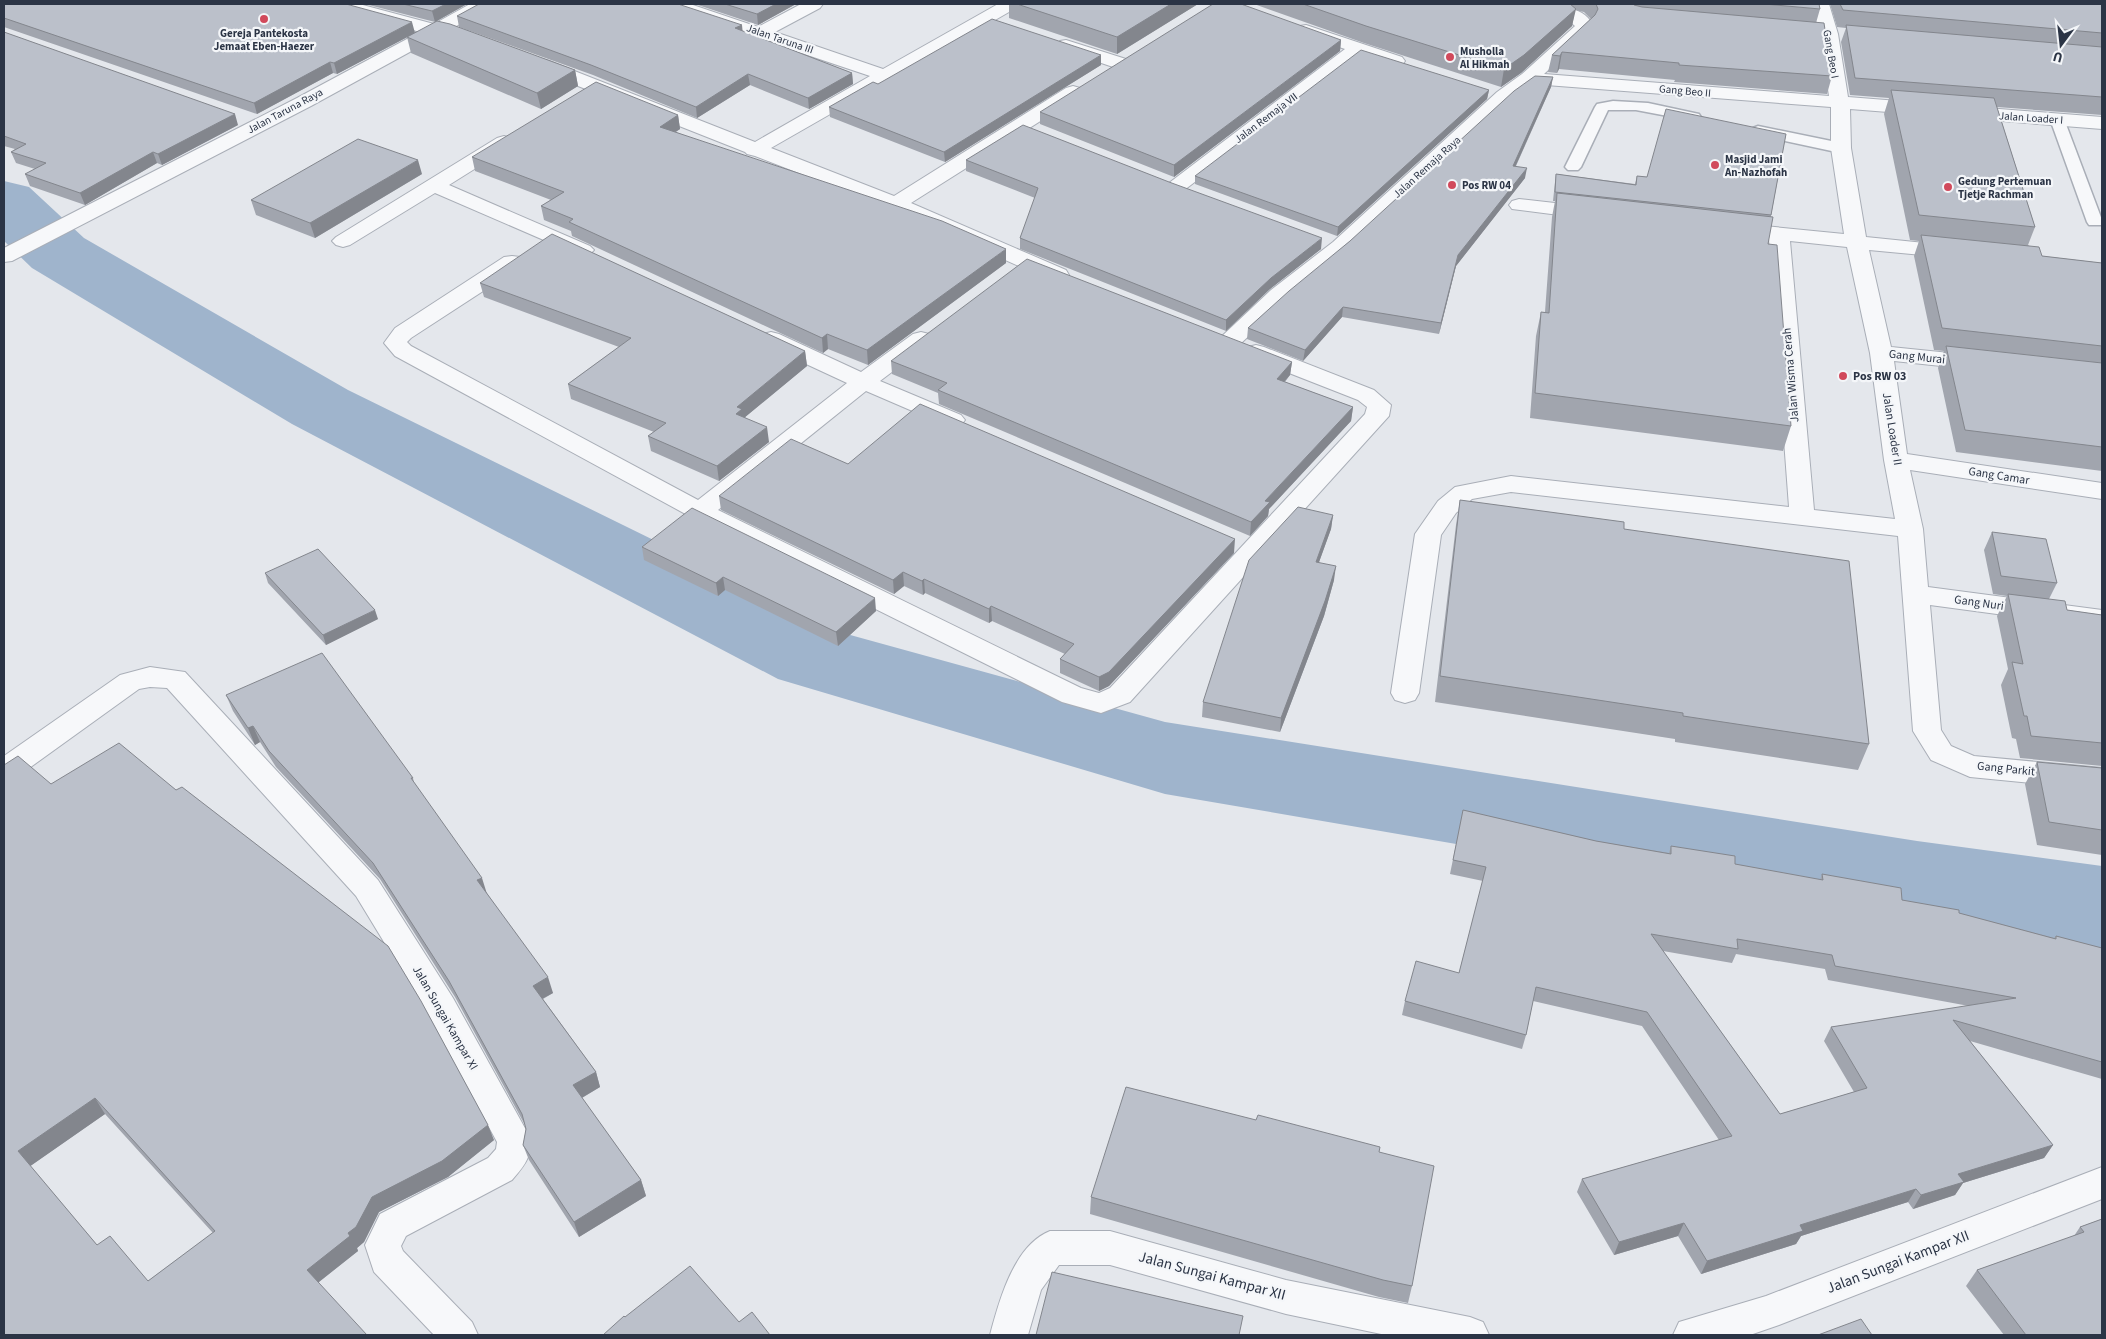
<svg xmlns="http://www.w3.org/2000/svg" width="2106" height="1339" font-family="'Source Sans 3',sans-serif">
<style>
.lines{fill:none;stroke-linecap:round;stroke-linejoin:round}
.river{fill:#9fb4cc;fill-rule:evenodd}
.lane-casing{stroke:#a9aeb7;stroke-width:3}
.street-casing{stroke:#a9aeb7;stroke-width:2}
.lane{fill:#f7f8fa;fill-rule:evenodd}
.street{fill:#f7f8fa;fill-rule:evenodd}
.wall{fill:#a1a5ae;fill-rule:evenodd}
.shaded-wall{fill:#83868d}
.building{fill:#bbc0ca;stroke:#83868d;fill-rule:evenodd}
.poi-dot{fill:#d1495b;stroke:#f4f6f9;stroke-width:2}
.labels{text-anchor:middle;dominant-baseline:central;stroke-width:4.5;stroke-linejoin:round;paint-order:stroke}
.far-poi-label{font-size:11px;font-weight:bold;fill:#2b3445;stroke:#f4f6f9;text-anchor:start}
.far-street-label{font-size:11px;fill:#2b3445;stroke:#f4f6f9}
.street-label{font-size:12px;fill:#2b3445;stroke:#f4f6f9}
.poi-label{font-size:12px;font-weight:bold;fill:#2b3445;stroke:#f4f6f9;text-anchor:start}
.near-street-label{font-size:15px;fill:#2b3445;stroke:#f4f6f9}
</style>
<rect width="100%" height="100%" fill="#e4e7ec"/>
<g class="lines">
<!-- river -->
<path class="river" d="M 4,181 L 29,187 L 84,238 L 348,390 L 843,633 L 1165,722 L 1917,841 L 2102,866 L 2102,949 L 1917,923 L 1165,794 L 778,679 L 292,424 L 32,268 L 4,241 Z"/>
<defs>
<path id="lane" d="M 1613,101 L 1648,103 L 1699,114 L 1701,117 L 1699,120 L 1694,121 L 1636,110 L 1608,110 L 1581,167 L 1578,170 L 1568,170 L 1565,167 L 1595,107 L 1597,104 Z
M 2057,115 L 2062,116 L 2064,119 L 2102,220 L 2101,225 L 2089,225 L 2087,222 L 2050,119 L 2052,116 Z
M 1758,126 L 1841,143 L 1846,145 L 1849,148 L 1846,151 L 1841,153 L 1753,134 L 1750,131 L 1753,128 Z"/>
<path id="street" d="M 331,4 L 359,4 L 434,24 L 470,4 L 491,4 L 488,8 L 453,28 L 468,31 L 471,35 L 468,39 L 462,40 L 439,36 L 311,106 L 12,261 L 4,262 L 4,248 L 297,98 L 420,32 L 334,8 Z
M 664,4 L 690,4 L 758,27 L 801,4 L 823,4 L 820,8 L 775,32 L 883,69 L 998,4 L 1019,4 L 1016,8 L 896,77 L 894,80 L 888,81 L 771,148 L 894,196 L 1066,88 L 1073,86 L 1080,88 L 1082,92 L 1080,96 L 911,203 L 1066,270 L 1069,275 L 1066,280 L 1058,281 L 1050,280 L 889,208 L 755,156 L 747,154 L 745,152 L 535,69 L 533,65 L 535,61 L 542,59 L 549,61 L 755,142 L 870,76 L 667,8 Z
M 1529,4 C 1547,3 1588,5 1593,27 L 1590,31 L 1544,74 L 1829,96 L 1820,34 L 1811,4 L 1829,4 L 1838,34 L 1848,97 L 2102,117 L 2102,129 L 1850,109 L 1851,148 L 1866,237 L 1954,246 L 1962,247 L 1965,252 L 1962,257 L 1954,258 L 1869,250 L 1891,347 L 1979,356 L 1987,358 L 1990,363 L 1987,368 L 1979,370 L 1894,361 L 1907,454 L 2102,483 L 2102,499 L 1910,470 L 1923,529 L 1928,587 L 2102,610 L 2102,628 L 1930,605 L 1941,730 L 1951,746 L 1974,756 L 2102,768 L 2102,790 L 1970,777 L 1931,760 L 1913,731 L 1898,536 L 1511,492 L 1472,499 L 1456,513 L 1441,535 L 1419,693 L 1415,700 L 1405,703 L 1395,700 L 1391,693 L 1415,534 L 1438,501 L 1455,487 L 1511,476 L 1789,507 L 1769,239 L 1727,233 L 1724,229 L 1727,225 L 1734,223 L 1844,234 L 1831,148 L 1831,107 L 1533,84 L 1511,100 L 1347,250 L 1287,300 L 1237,347 L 1229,349 L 1221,347 L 1218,342 L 1221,337 L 1271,290 L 1333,242 L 1497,92 L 1522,74 L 1575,26 L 1568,20 L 1532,8 ZM 1790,241 L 1847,247 L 1870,353 L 1884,460 L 1895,519 L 1814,510 Z
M 1306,25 L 1402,57 L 1405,61 L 1402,65 L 1396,67 L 1361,55 L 1183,191 L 1176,193 L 1169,191 L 1166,187 L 1169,183 L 1345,49 L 1300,34 L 1297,30 L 1300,26 Z
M 1066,40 L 1126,59 L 1128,63 L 1126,67 L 1119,69 L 1060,49 L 1057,45 L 1060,41 Z
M 504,136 L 511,138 L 514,142 L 511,146 L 449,185 L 590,246 L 594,250 L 590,254 L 583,256 L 576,254 L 435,193 L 350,245 L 343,247 L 336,245 L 332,241 L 336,237 L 497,138 Z
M 1519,199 L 1590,207 L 1597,209 L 1600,213 L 1597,217 L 1590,219 L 1512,209 L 1509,205 L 1512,201 Z
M 512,256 L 520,257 L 523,262 L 520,267 L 411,338 L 407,342 L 411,346 L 698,500 L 847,383 L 763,344 L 760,339 L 763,334 L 771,332 L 779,334 L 861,372 L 913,334 L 921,332 L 929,334 L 932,339 L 929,344 L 880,381 L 961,415 L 965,420 L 961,425 L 953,427 L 945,425 L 866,391 L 718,510 L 1081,688 L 1099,693 L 1110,688 L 1365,414 L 1367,407 L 1358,400 L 1248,357 L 1245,352 L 1248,347 L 1256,345 L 1264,347 L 1374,390 L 1391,405 L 1389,416 L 1130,702 L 1101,713 L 1062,702 L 691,517 L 395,356 L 384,343 L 395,328 L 504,257 Z
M 150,667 L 185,672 L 378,880 L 453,998 L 526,1130 C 536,1152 526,1164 512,1180 L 406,1236 L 401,1246 L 403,1251 L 472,1322 L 478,1335 L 434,1335 L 374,1272 L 365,1245 L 380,1214 L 488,1158 L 496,1149 L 497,1142 L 429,1016 L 356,896 L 167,688 L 150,687 L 139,689 L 14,779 L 4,782 L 4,756 L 120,675 Z
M 2102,1167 L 2102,1199 L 1779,1325 L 1750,1335 L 1673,1335 L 1679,1322 L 1766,1296 Z
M 1050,1231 L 1110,1231 L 1286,1280 L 1470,1317 L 1483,1322 L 1489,1335 L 1386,1335 L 1286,1314 L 1110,1265 L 1059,1265 L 1041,1290 L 1028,1335 L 990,1335 C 999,1301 1014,1245 1050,1231 Z"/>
</defs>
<!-- lane casing -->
<use href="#lane" class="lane-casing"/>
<!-- street casing -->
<use href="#street" class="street-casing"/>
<!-- lane -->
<use href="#lane" class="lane"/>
<!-- street -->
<use href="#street" class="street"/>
</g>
<!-- wall -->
<path class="wall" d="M 4,4 L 415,33 L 337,74 L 333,73 L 257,114 L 4,27 Z
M 365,4 L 467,4 L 435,22 Z
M 695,4 L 796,4 L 758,25 Z
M 1009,4 L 1198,4 L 1117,54 L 1009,18 Z
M 1254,4 L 1819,4 L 1820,9 L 1816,23 L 1832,76 L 1827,94 L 1674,82 L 1675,80 L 1559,69 L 1557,73 L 1548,72 L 1552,55 L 1591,19 L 1584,12 L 1575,10 L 1572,26 L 1521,73 L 1501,87 L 1364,43 Z
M 1830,4 L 2102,4 L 2102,115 L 1997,107 L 2035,227 L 2028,245 L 2042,256 L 2102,263 L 2102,471 L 1956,452 L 1938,368 L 1944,351 L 1934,350 L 1914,256 L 1919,241 L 1910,240 L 1884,114 L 1889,98 L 1850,95 L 1841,42 L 1846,28 L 1837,27 Z
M 457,16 L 742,25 L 742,31 L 852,73 L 853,84 L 809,109 L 750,85 L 697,118 L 593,75 L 459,27 Z
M 4,32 L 238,125 L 162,165 L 157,163 L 85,205 L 30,186 L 25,174 L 35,169 L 16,163 L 11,152 L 15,149 L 4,146 Z
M 407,37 L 575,70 L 578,86 L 541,109 L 411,53 Z
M 1341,40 L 1340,51 L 1174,177 L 1040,124 L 1040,112 Z
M 1101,55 L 1101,65 L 945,162 L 830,117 L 829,107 L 878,84 Z
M 1553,77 L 1551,87 L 1516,166 L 1525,178 L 1456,266 L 1439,334 L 1342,317 L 1303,361 L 1247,339 L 1248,328 L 1350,241 Z
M 1489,90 L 1487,99 L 1337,236 L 1195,184 L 1195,176 Z
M 678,115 L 680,129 L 676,132 L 1006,263 L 868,365 L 828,349 L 823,353 L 572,236 L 571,231 L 544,220 L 541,206 L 551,200 L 475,171 L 472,157 Z
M 1786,134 L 1771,216 L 1768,244 L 1791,426 L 1783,451 L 1530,418 L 1536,336 L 1541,312 L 1545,312 L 1552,217 L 1555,201 L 1553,201 L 1555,182 L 1556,174 L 1635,184 L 1637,176 L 1647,177 Z
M 966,160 L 1321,249 L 1270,289 L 1226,331 L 1020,249 L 1020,238 L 1035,198 L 966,171 Z
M 422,174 L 315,238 L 256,215 L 251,200 Z
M 480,283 L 805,351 L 807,366 L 745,417 L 769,442 L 719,481 L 651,451 L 648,436 L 654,432 L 571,399 L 568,384 L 619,347 L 484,297 Z
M 891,361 L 1292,362 L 1290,375 L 1285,382 L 1353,407 L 1351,421 L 1269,509 L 1268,516 L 1250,536 L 939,404 L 938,393 L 892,374 Z
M 848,464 L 1234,553 L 1109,686 L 1099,691 L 1060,673 L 1060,659 L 1065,654 L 992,621 L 989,623 L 925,593 L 923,595 L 904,586 L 894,594 L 721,510 L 719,496 Z
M 1460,500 L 1624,529 L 1869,744 L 1858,770 L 1675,742 L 1675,739 L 1435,702 L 1456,525 Z
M 1333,515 L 1331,529 L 1319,562 L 1334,580 L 1324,616 L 1280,732 L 1202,717 L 1203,702 Z
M 1992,532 L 2057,583 L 2049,599 L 2067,610 L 2102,615 L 2102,766 L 2020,758 L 2016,739 L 2012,738 L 2001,685 L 2008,669 L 1997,616 L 2007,596 L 1993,594 L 1984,550 Z
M 642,547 L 876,611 L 838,646 L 725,590 L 718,596 L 644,560 Z
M 265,573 L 378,619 L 326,645 L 268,583 Z
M 226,695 L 413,778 L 414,783 L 553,993 L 543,999 L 596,1072 L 600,1087 L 582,1098 L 641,1180 L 646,1196 L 579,1237 L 529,1160 L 523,1145 L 526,1129 L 525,1125 L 455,997 L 380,879 L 276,767 L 260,742 L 255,745 L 233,711 Z
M 2037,762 L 2102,768 L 2102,855 L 2037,845 L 2025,784 Z
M 51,784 L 494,1140 L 448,1177 L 379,1212 L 364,1242 L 357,1248 L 358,1251 L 319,1282 L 4,1335 ZM 105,1114 L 213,1233 L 148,1281 L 97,1245 L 30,1166 Z
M 1463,810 L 1596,841 L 1669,853 L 1671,846 L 1735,864 L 1820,880 L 1822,874 L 1902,900 L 1959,913 L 2054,938 L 2056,936 L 2102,948 L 2102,1079 L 1970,1041 L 2053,1145 L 2044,1158 L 1963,1183 L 1955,1195 L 1913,1209 L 1908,1202 L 1801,1236 L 1796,1244 L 1701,1274 L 1678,1236 L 1614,1255 L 1577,1192 L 1582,1179 L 1719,1140 L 1642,1026 L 1533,1001 L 1526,1035 L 1522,1049 L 1402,1015 L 1405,1001 L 1459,973 L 1483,881 L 1450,874 ZM 1663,951 L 1732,963 L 1736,954 L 1825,969 L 1828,980 L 1969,1006 L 1831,1027 L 1824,1041 L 1854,1092 L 1780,1114 Z
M 1379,1152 L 1412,1286 L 1408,1303 L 1379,1297 L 1090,1214 L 1091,1197 Z
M 2102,1219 L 2102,1335 L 2004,1335 L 1966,1286 L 1977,1270 L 2074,1236 L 2080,1227 Z"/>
<!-- shaded-wall -->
<path class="shaded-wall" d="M 446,4 L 467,4 L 435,22 L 432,11 Z
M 776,4 L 796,4 L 758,25 L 757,14 Z
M 1171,4 L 1198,4 L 1117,54 L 1117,37 Z
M 1576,9 L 1572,26 L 1521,73 L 1501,87 L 1504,69 Z
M 412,22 L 415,33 L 337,74 L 334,63 Z
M 742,25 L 743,35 L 735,28 Z
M 1341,40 L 1340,51 L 1174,177 L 1174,165 Z
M 1562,52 L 1559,69 L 1557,73 L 1560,56 Z
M 1101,55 L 1101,65 L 945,162 L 944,152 Z
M 330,62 L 333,73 L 257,114 L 254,103 Z
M 575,70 L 578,86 L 541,109 L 537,93 Z
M 852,73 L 853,84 L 809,109 L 808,98 Z
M 748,74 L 750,85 L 697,118 L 696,107 Z
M 1553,77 L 1551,87 L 1511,176 L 1513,166 Z
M 1489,90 L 1487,99 L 1337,236 L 1338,227 Z
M 235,114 L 238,125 L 162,165 L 158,154 Z
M 678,115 L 680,129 L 662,140 L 660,127 Z
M 153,152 L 157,163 L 85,205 L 80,193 Z
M 418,160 L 422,174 L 315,238 L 310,223 Z
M 1527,168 L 1525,178 L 1456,266 L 1439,334 L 1441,323 L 1458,255 Z
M 1322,238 L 1321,249 L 1270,289 L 1226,331 L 1226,320 L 1271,278 Z
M 1006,249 L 1006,263 L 868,365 L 867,350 Z
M 1343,307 L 1342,317 L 1303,361 L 1305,350 Z
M 827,334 L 828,349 L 823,353 L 822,338 Z
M 805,351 L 807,366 L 744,418 L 736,414 L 737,407 Z
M 1292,362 L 1290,375 L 1275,392 L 1277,379 Z
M 1353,407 L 1351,421 L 1269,509 L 1268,516 L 1250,536 L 1251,522 L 1265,501 Z
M 767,427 L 769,442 L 719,481 L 717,466 Z
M 1333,515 L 1331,529 L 1314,576 L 1316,562 Z
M 1235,539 L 1234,553 L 1109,686 L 1099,691 L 1099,677 Z
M 1336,566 L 1334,580 L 1324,616 L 1280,732 L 1281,718 Z
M 903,572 L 904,586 L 894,594 L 893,580 Z
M 723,577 L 725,590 L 718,596 L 716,583 Z
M 924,579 L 925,593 L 923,595 L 922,581 Z
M 875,598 L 876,611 L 838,646 L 836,632 Z
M 991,606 L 992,621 L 989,623 L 989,609 Z
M 375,610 L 378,619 L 326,645 L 323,635 Z
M 253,726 L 260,742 L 255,745 L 248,728 Z
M 482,878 L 487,894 L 477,880 Z
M 548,977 L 553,993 L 538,1001 L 533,986 Z
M 596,1072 L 600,1087 L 578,1100 L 573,1085 Z
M 95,1098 L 105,1114 L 29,1167 L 18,1151 Z
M 488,1125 L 494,1140 L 448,1177 L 379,1212 L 364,1242 L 357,1248 L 358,1251 L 315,1285 L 307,1270 L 348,1233 L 372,1197 Z
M 2053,1145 L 2044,1158 L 1963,1183 L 1955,1195 L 1913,1209 L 1921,1195 L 1958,1174 Z
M 641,1180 L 646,1196 L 579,1237 L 574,1222 Z
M 1916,1189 L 1908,1202 L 1801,1236 L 1796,1244 L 1701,1274 L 1707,1261 L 1800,1225 Z
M 1684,1223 L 1678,1236 L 1614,1255 L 1619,1242 Z"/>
<!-- building -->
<path class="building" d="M 4,4 L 346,4 L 412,22 L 334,63 L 330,62 L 254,103 L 4,18 Z
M 403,4 L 446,4 L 432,11 Z
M 479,4 L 678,4 L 742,25 L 735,28 L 852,73 L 808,98 L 748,74 L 696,107 L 591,65 L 457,16 Z
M 725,4 L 776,4 L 757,14 Z
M 1017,4 L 1171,4 L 1117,37 Z
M 1213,4 L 1241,4 L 1341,40 L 1174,165 L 1040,112 Z
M 1303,4 L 1570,4 L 1576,9 L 1524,55 L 1504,69 L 1366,26 Z
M 1596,4 L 1633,4 L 1634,5 L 1642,7 L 1824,23 L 1832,76 L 1679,65 L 1679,63 L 1562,52 L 1560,56 L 1552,55 L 1595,15 L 1598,9 Z
M 1764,4 L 1819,4 L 1820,9 Z
M 1840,4 L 2102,4 L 2102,33 L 1843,10 Z
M 992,19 L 1101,55 L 944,152 L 829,107 L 873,82 L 878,84 Z
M 437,21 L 450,24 L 575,70 L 537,93 L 407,37 Z
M 1846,25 L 2102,47 L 2102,97 L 1855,78 Z
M 4,32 L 235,114 L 158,154 L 153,152 L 80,193 L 25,174 L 46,163 L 11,152 L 26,144 L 4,136 Z
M 1361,50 L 1489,90 L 1338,227 L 1195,176 Z
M 1535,76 L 1553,77 L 1513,166 L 1527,168 L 1458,255 L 1441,323 L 1343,307 L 1305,350 L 1248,328 L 1289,291 L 1350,241 L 1514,91 Z
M 596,82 L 678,115 L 660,127 L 942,221 L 1006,249 L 867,350 L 827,334 L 822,338 L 569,222 L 573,219 L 541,206 L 564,192 L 472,157 Z
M 1891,90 L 1994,98 L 2035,227 L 1919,215 Z
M 1666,109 L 1786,134 L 1771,215 L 1555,192 L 1556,174 L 1636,185 L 1637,176 L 1647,177 Z
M 1023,125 L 1169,182 L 1322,238 L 1271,278 L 1226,320 L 1020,238 L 1038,188 L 966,160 Z
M 358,139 L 418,160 L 310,223 L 251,200 Z
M 1557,193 L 1773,217 L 1768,244 L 1777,245 L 1791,426 L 1535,393 L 1541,312 L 1549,313 Z
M 552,234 L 805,351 L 737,407 L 742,409 L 736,414 L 767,427 L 717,466 L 648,436 L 666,423 L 568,384 L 631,338 L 480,283 Z
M 1921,235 L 2039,247 L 2042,256 L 2102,263 L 2102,346 L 1942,328 Z
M 1027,259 L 1292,362 L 1277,379 L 1353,407 L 1265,501 L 1270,502 L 1251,522 L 938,390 L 947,383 L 891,361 Z
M 1946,346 L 2102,363 L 2102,447 L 1965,430 Z
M 920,404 L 1235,539 L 1109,672 L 1099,677 L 1060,659 L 1074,644 L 991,606 L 989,609 L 924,579 L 922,581 L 903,572 L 893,580 L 719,496 L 791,439 L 848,464 Z
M 1460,500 L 1624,522 L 1624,529 L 1849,561 L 1869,744 L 1683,716 L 1683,713 L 1440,676 Z
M 1298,507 L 1333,515 L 1316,562 L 1336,566 L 1325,601 L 1281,718 L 1203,702 L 1249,560 Z
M 692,508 L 875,598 L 836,632 L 723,577 L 716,583 L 642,547 Z
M 1992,532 L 2046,539 L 2057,583 L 2001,576 Z
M 318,549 L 375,610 L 323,635 L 265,573 Z
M 2008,594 L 2065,601 L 2067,610 L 2102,615 L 2102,743 L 2031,736 L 2027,716 L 2024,716 L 2012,662 L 2023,664 Z
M 322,653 L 413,778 L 411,778 L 482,878 L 477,880 L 548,977 L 533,986 L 596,1072 L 573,1085 L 641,1180 L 574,1222 L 523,1145 L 526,1129 L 522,1114 L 449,981 L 373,863 L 269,751 L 253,726 L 248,728 L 226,695 Z
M 119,743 L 176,790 L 182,787 L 388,946 L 421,1001 L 488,1125 L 442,1161 L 372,1197 L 356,1227 L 348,1233 L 350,1236 L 307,1270 L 367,1335 L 4,1335 L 4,765 L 18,756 L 51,784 ZM 95,1098 L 215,1231 L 148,1281 L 110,1236 L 97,1245 L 18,1151 Z
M 2037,762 L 2102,768 L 2102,830 L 2049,822 Z
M 1463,810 L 1596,841 L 1671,854 L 1671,846 L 1735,856 L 1735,864 L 1823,880 L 1822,874 L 1901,888 L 1902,900 L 1959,910 L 1959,913 L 2056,939 L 2056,936 L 2102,948 L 2102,1062 L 1953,1020 L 2053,1145 L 1958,1174 L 1964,1182 L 1921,1195 L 1916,1189 L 1800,1225 L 1803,1231 L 1707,1261 L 1684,1223 L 1619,1242 L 1582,1179 L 1732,1136 L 1647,1012 L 1536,987 L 1526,1035 L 1405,1001 L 1416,961 L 1459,973 L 1486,867 L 1453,860 ZM 1651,934 L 1738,949 L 1737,939 L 1832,955 L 1835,966 L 2016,998 L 1831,1027 L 1867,1088 L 1780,1114 Z
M 1126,1087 L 1256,1120 L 1258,1115 L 1380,1147 L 1379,1152 L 1434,1166 L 1412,1286 L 1383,1280 L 1091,1197 Z
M 2102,1219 L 2102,1335 L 2026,1335 L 1977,1270 L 2084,1232 L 2080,1227 Z
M 690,1266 L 739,1322 L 752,1312 L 770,1335 L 603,1335 L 624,1316 L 625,1317 Z
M 1052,1272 L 1243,1316 L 1239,1335 L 1036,1335 Z
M 1861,1319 L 1872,1335 L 1818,1335 Z"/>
<!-- markers -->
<g class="poi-dot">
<circle cx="264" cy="19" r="5"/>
<circle cx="1450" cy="57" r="5"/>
<circle cx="1715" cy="165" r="5"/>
<circle cx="1452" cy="185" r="5"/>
<circle cx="1948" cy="187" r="5"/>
<circle cx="1843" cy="376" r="5"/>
</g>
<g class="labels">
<!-- far-poi labels -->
<g class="far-poi-label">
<text x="264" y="33" text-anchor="middle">Gereja Pantekosta<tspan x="264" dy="13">Jemaat Eben-Haezer</tspan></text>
<text x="1460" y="51">Musholla<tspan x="1460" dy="13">Al Hikmah</tspan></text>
<text x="1725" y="159">Masjid Jami<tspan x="1725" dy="13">An-Nazhofah</tspan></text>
<text x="1958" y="181">Gedung Pertemuan<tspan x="1958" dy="13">Tjetje Rachman</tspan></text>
<text x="1462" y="185">Pos RW 04</text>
</g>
<!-- far-street labels -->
<g class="far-street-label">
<text transform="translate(780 39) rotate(19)">Jalan Taruna III</text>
<text transform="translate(1831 54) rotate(80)">Gang Beo I</text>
<text transform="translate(1685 91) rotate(5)">Gang Beo II</text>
<text transform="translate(285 111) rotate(-28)">Jalan Taruna Raya</text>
<text transform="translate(1266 118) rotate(-37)">Jalan Remaja VII</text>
<text transform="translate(2031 118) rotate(4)">Jalan Loader I</text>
<text transform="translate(1427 167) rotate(-42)">Jalan Remaja Raya</text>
</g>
<!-- street labels -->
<g class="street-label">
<text transform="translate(1917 357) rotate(6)">Gang Murai</text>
<text transform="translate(1791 375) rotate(-95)">Jalan Wisma Cerah</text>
<text transform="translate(1892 429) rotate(81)">Jalan Loader II</text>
<text transform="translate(1999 476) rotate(9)">Gang Camar</text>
<text transform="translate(1979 603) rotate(8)">Gang Nuri</text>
<text transform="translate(2006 769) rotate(6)">Gang Parkit</text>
<text transform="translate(445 1018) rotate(60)">Jalan Sungai Kampar XI</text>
</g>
<!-- poi labels -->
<g class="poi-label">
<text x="1853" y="376">Pos RW 03</text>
</g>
<!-- near-street labels -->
<g class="near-street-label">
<text transform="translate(1898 1262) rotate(-21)">Jalan Sungai Kampar XII</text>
<text transform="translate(1212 1276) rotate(15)">Jalan Sungai Kampar XII</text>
</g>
</g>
<!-- border -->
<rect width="2106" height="1339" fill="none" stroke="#2b3445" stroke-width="10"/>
<!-- north arrow -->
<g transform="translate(2061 45) rotate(195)" stroke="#f4f6f9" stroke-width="4" paint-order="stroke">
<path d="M0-4L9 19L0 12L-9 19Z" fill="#2b3445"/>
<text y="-8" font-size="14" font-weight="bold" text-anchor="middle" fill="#2b3445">U</text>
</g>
</svg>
